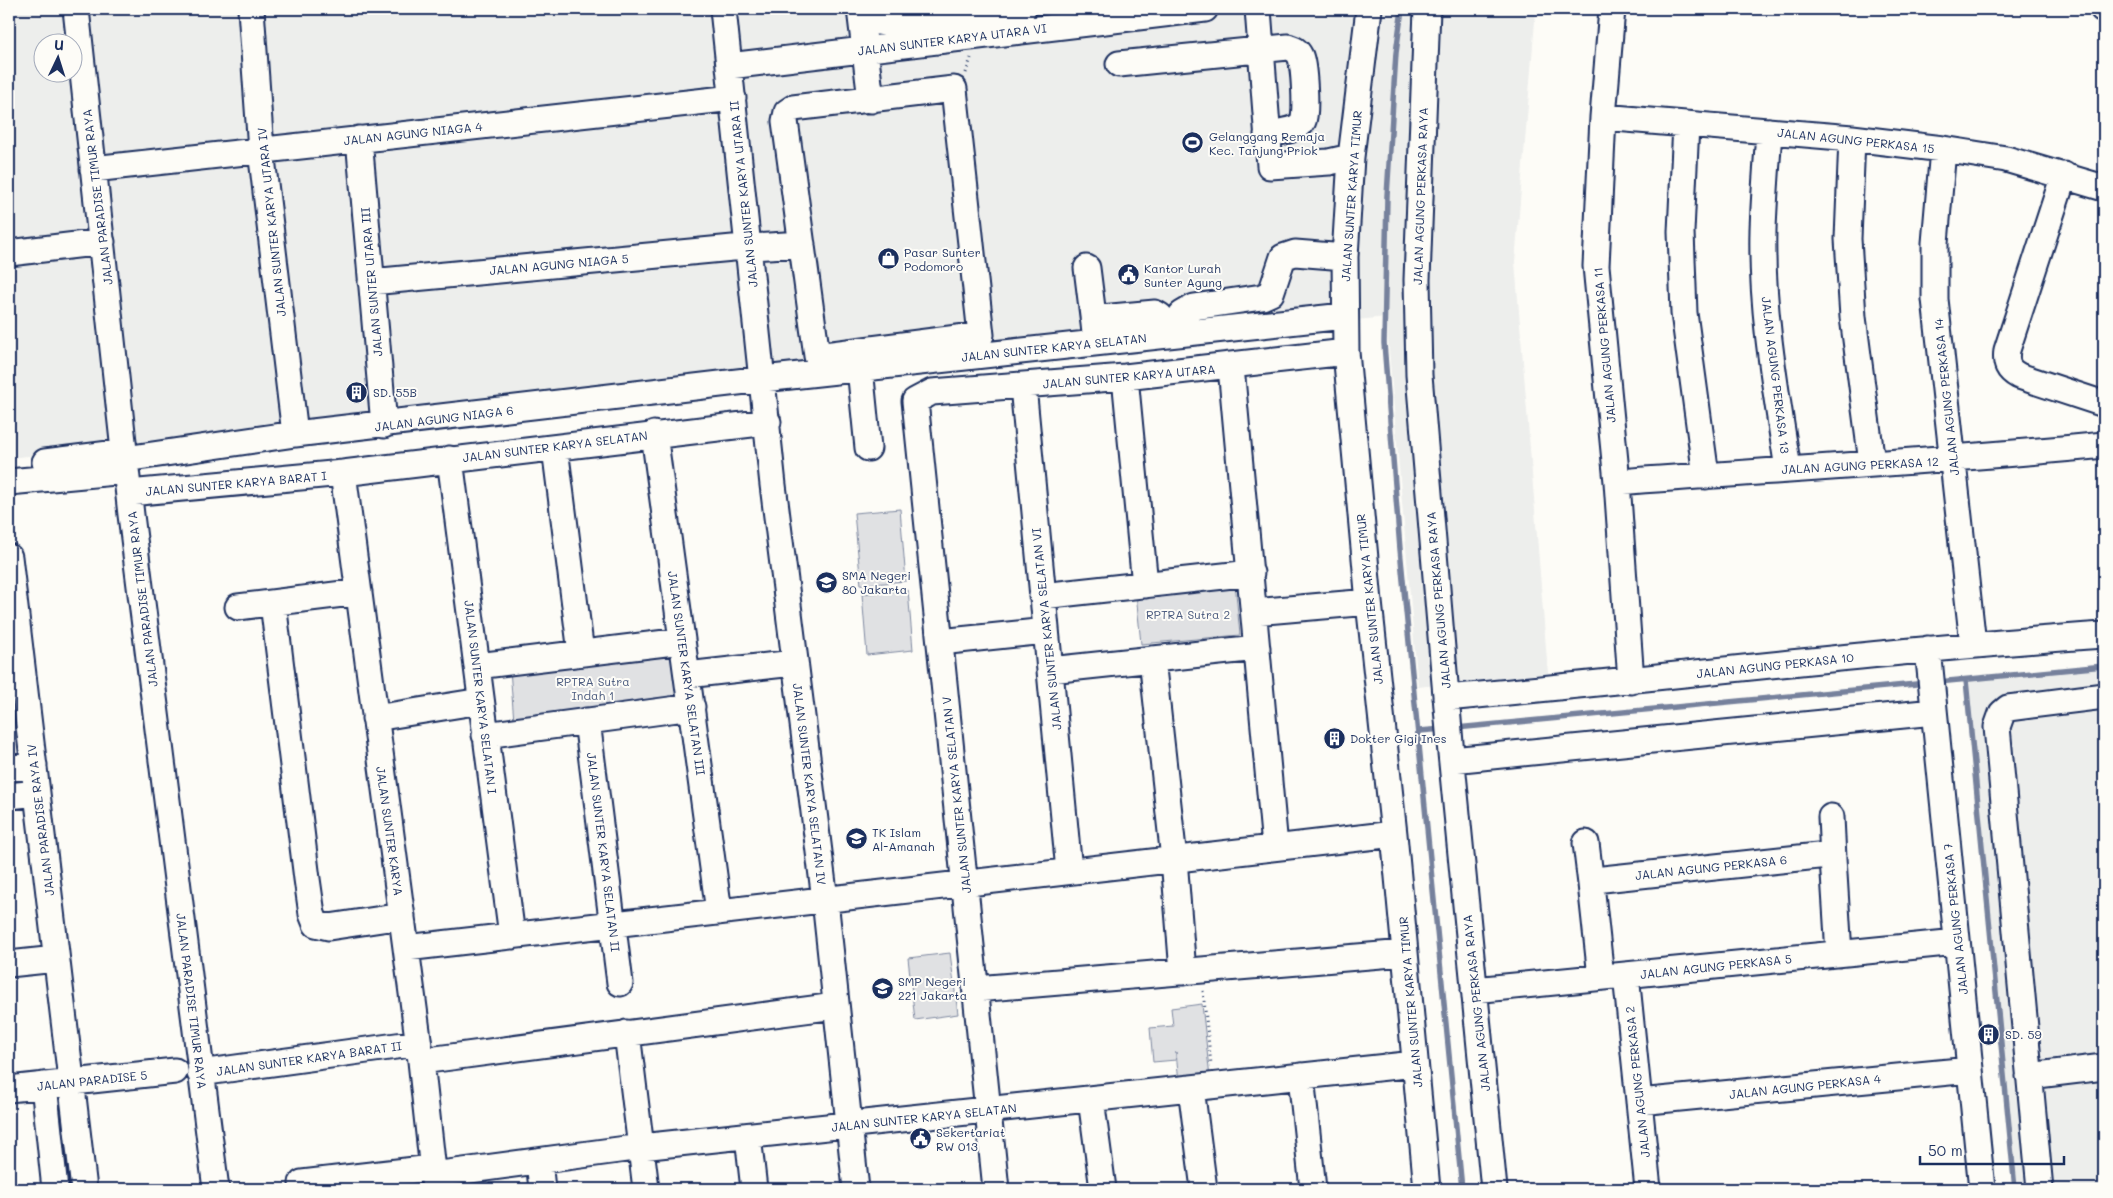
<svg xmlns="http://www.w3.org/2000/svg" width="2113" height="1198" font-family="Mali,sans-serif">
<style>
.built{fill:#edeeec;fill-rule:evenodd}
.green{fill:#e0e1e3;stroke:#7e88a0}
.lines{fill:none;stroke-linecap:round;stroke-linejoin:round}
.stream{stroke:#76819c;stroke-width:5.5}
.minor-casing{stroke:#1b2f5e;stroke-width:29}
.path{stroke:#1b2f5e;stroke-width:3;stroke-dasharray:1 4;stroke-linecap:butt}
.minor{stroke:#fdfcf7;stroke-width:25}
.labels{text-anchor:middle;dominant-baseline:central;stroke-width:4;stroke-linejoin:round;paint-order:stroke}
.street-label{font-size:12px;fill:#1b2f5e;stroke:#fdfcf7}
.poi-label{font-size:12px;fill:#1b2f5e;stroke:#fdfcf7;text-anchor:start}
.park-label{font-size:12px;fill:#4c5c7f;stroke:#fdfcf7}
</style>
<rect width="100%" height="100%" fill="#fdfcf7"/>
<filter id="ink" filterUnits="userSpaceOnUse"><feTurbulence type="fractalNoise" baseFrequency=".02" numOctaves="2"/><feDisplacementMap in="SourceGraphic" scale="10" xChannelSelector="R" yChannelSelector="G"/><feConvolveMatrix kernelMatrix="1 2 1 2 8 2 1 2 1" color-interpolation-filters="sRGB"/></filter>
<g filter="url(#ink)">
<!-- built -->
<path class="built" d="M 9,9 L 1536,9 L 1515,262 L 1548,673 L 1418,687 L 1386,317 L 9,458 ZM 42,42 L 72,42 L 72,72 L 42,72 Z
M 2104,666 L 2104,1189 L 2015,1189 L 1966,680 Z"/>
<!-- green -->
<path class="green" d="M 900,509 L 906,581 L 861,585 L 854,513 Z
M 1235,583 L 1240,635 L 1141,644 L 1136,593 Z
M 908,590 L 913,650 L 867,655 L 862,594 Z
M 672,654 L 677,707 L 514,722 L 510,669 Z
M 950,953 L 958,1014 L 915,1020 L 908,958 Z
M 1202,1004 L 1210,1078 L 1179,1082 L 1176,1052 L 1176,1060 L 1153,1062 L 1150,1028 L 1173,1026 L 1171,1008 Z"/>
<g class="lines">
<!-- stream -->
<path class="stream" d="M 1402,9 L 1396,53 L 1387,196 L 1384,343 L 1400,549 L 1462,1189
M 1966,680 L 2015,1189
M 1938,682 L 2104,666
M 1456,728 L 1927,683
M 1419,731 L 1444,729"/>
<defs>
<path id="minor" d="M 76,9 L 131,515 L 216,1189
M 251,9 L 261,150 L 295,434
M 723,9 L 773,485 L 825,900 L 856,1189
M 860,9 L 871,100
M 866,9 L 867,18 C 882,27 916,24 931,16 L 930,9
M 1258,9 L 1270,166 L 1329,162 L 1351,157
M 1369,9 L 1351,157 L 1345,257 L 1346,352 L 1369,602 L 1394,834 L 1427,1189
M 1427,9 L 1417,280 L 1419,375 L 1450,743 L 1494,1189
M 1612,9 L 1603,117 L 1596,266 L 1617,482 L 1631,681
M 2103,9 L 2104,9
M 929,42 C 928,28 934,23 946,18 L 1023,9
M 1119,64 L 1288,47 C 1294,49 1297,50 1300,56 C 1304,64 1307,113 1303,121 C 1298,131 1277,132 1267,134
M 729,66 L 1205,9
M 954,89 L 981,335 L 817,356 L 785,121 L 787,112 L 793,108 Z
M 1603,117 L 1852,138 L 1943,149 L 2006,159 L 2104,188
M 1686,124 L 1681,232 L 1684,313 L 1706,476
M 1769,131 C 1767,164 1764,197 1763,230 C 1761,310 1776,391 1788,469
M 1852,138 L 1848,239 L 1853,317 L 1872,463
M 359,139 L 384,425
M 1943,149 L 1935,243 L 1935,299 L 1973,644
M 93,169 L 733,98
M 2064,175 L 2007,350 C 2005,364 2008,370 2019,376 L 2104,404
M 9,253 L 102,242
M 1087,268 L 1094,324
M 371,282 L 733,248 L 802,244
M 1183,333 L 1182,314 L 1194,307 L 1262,297 L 1271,293 L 1283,257 L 1295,253 L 1345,257
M 1096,342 L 1094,324 L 1101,318 L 1155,313 L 1160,316 L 1163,335
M 1231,367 L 1275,847
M 860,368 L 868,448
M 1125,377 L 1145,585
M 1023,386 L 1069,871
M 654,434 L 719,912
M 555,448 L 581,653
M 125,459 L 295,434 L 763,379 L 1344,316
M 450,459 L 512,936
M 45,462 L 125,452
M 343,473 L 421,1061 L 435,1189
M 9,482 L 126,471
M 1617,482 C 1779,470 1942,461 2104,445
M 129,493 L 343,473 L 768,422
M 9,557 L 84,1189
M 1042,596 L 1251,573
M 273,603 L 307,879 L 312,914 L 316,924 L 329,927 L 402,916
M 238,607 L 359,592
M 1254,612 L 1369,602
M 940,642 L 1046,631
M 1928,649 L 1982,1189
M 1152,659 L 1174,859 L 1183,972
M 477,666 L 682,641
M 1050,670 L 1257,648
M 687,675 L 794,663
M 1446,698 C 1666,678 1884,650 2104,635
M 375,718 L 481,701
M 587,721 L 620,983
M 485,735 L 692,707
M 1452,760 L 1934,712
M 9,768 L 34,765
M 9,796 L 37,793
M 1831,817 L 1833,858
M 1586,843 L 1591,884
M 406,948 L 1394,834
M 9,964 L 56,959
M 1626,975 L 1648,1189
M 1601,977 L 1591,884 L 1594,880 L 1818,856 L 1827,855 L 1833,858 L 1839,954
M 976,989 L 1405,953
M 1474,990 L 1957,942
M 627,1033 L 646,1189
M 421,1061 L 835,1006
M 200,1073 L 418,1043
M 1301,1076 L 1313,1189
M 2029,1076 L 2104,1067
M 44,1085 L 55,1189
M 1191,1088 L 1204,1189
M 9,1089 L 175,1071
M 1091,1099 L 1103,1189
M 1639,1102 L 1970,1070
M 748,1136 L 754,1189
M 539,1161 L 542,1189
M 433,1175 L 641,1147 L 1415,1064
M 302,1183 L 432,1168
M 996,1189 L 915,401 L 932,392 L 1125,377 L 1346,352
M 2040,1189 L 1997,727 L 2002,713 L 2008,708 L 2104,696"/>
</defs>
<!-- minor casing -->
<use href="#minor" class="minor-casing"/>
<!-- path -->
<path class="path" d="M 966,73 L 971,58
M 1203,991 L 1211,1064"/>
<!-- minor -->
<use href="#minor" class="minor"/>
</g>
</g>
<!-- icons -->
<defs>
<symbol id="stadium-disc" viewBox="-11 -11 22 22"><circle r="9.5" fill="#1b2f5e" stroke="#fdfcf7"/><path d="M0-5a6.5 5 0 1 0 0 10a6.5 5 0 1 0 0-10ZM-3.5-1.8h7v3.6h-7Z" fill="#fff"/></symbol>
<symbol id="shop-disc" viewBox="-11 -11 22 22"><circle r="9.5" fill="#1b2f5e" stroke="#fdfcf7"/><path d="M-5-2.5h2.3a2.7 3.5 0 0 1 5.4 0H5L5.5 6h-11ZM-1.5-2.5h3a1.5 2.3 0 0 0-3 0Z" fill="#fff"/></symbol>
<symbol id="civic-disc" viewBox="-11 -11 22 22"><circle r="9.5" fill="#1b2f5e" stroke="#fdfcf7"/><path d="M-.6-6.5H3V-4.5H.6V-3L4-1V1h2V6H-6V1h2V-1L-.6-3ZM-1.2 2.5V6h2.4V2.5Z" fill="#fff"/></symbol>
<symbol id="building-disc" viewBox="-11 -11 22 22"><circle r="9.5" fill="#1b2f5e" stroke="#fdfcf7"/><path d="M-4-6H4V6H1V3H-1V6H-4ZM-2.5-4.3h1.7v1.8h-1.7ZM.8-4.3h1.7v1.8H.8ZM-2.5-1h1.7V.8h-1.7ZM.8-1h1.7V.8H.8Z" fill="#fff"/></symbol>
<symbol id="school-disc" viewBox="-11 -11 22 22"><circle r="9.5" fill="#1b2f5e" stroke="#fdfcf7"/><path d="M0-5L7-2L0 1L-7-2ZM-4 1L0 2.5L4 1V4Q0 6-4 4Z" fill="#fff"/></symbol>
</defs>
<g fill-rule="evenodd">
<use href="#stadium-disc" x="1180" y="130" width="25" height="25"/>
<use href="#shop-disc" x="876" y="246" width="25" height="25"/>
<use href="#civic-disc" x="1116" y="262" width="25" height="25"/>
<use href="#building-disc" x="344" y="380" width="25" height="25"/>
<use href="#school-disc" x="814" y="570" width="25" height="25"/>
<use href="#building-disc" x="1322" y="726" width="25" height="25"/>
<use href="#school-disc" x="844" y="826" width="25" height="25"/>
<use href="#school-disc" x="870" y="976" width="25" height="25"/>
<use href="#building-disc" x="1976" y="1022" width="25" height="25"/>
<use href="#civic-disc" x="908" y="1126" width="25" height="25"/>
</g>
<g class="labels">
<!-- street labels -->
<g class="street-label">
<text transform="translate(952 39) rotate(-7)">JALAN SUNTER KARYA UTARA VI</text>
<text transform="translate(413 133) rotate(-6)">JALAN AGUNG NIAGA 4</text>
<text transform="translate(1856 140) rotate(6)">JALAN AGUNG PERKASA 15</text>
<text transform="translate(743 194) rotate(-96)">JALAN SUNTER KARYA UTARA II</text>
<text transform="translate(1351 196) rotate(-86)">JALAN SUNTER KARYA TIMUR</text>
<text transform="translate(1420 196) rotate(-88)">JALAN AGUNG PERKASA RAYA</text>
<text transform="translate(97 197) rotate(-97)">JALAN PARADISE TIMUR RAYA</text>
<text transform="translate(271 222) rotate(-96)">JALAN SUNTER KARYA UTARA IV</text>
<text transform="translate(559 264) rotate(-5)">JALAN AGUNG NIAGA 5</text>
<text transform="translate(371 282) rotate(-95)">JALAN SUNTER UTARA III</text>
<text transform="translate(1604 345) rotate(-95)">JALAN AGUNG PERKASA 11</text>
<text transform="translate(1054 347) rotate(-6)">JALAN SUNTER KARYA SELATAN</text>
<text transform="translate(1776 375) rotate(83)">JALAN AGUNG PERKASA 13</text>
<text transform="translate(1129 376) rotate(-5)">JALAN SUNTER KARYA UTARA</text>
<text transform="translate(1946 397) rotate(-96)">JALAN AGUNG PERKASA 14</text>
<text transform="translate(444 418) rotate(-7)">JALAN AGUNG NIAGA 6</text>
<text transform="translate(555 446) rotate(-7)">JALAN SUNTER KARYA SELATAN</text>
<text transform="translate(1860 465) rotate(-3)">JALAN AGUNG PERKASA 12</text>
<text transform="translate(236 483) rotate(-5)">JALAN SUNTER KARYA BARAT I</text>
<text transform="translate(142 599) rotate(-97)">JALAN PARADISE TIMUR RAYA</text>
<text transform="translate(1369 599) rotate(-96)">JALAN SUNTER KARYA TIMUR</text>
<text transform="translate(1438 600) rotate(-95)">JALAN AGUNG PERKASA RAYA</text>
<text transform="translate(1046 629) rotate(-96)">JALAN SUNTER KARYA SELATAN VI</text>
<text transform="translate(1775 665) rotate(-6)">JALAN AGUNG PERKASA 10</text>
<text transform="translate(687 673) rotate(82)">JALAN SUNTER KARYA SELATAN III</text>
<text transform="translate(481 697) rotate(83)">JALAN SUNTER KARYA SELATAN I</text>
<text transform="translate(810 784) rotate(83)">JALAN SUNTER KARYA SELATAN IV</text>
<text transform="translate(956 795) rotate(-96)">JALAN SUNTER KARYA SELATAN V</text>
<text transform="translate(40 820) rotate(-97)">JALAN PARADISE RAYA IV</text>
<text transform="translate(390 831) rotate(82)">JALAN SUNTER KARYA</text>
<text transform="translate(604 852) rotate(83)">JALAN SUNTER KARYA SELATAN II</text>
<text transform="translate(1711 867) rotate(-6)">JALAN AGUNG PERKASA 6</text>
<text transform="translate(1955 919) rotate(-96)">JALAN AGUNG PERKASA 7</text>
<text transform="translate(1716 966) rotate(-6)">JALAN AGUNG PERKASA 5</text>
<text transform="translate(192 1001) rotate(83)">JALAN PARADISE TIMUR RAYA</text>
<text transform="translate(1410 1002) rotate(-95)">JALAN SUNTER KARYA TIMUR</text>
<text transform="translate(1476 1003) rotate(-96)">JALAN AGUNG PERKASA RAYA</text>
<text transform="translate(309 1058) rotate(-8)">JALAN SUNTER KARYA BARAT II</text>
<text transform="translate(92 1080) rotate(-6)">JALAN PARADISE 5</text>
<text transform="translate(1637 1082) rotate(-96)">JALAN AGUNG PERKASA 2</text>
<text transform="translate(1805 1086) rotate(-6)">JALAN AGUNG PERKASA 4</text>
<text transform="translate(924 1117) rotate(-6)">JALAN SUNTER KARYA SELATAN</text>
</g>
<!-- poi labels -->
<g class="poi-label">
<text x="1209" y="136">Gelanggang Remaja<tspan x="1209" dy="14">Kec. Tanjung Priok</tspan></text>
<text x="904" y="252">Pasar Sunter<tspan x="904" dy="14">Podomoro</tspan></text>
<text x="1144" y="268">Kantor Lurah<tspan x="1144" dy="14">Sunter Agung</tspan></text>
<text x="373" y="392">SD. 55B</text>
<text x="842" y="575">SMA Negeri<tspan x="842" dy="14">80 Jakarta</tspan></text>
<text x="1350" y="738">Dokter Gigi Ines</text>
<text x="872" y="832">TK Islam<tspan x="872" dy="14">Al-Amanah</tspan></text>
<text x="898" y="981">SMP Negeri<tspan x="898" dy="14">221 Jakarta</tspan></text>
<text x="2005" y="1034">SD. 59</text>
<text x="936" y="1132">Sekertariat<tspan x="936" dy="14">RW 013</tspan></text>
</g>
<!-- park labels -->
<g class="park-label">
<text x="1188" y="614">RPTRA Sutra 2</text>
<text x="593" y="681">RPTRA Sutra<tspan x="593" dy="14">Indah 1</tspan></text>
</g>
</g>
<!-- margin -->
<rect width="2113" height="1198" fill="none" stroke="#fdfcf7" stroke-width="30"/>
<rect x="15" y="15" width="2083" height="1168" fill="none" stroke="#1b2f5e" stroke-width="2" filter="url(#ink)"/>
<!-- north arrow -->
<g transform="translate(58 58) rotate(4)"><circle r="24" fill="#fdfcf7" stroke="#a3aaba"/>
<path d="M0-4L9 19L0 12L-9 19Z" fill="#1b2f5e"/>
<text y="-8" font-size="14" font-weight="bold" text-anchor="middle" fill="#1b2f5e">U</text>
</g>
<!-- scale -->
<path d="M1920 1156v8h144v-8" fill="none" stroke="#1b2f5e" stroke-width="2.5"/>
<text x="1928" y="1156" font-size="15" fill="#1b2f5e" stroke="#fdfcf7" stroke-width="4" paint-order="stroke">50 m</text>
</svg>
